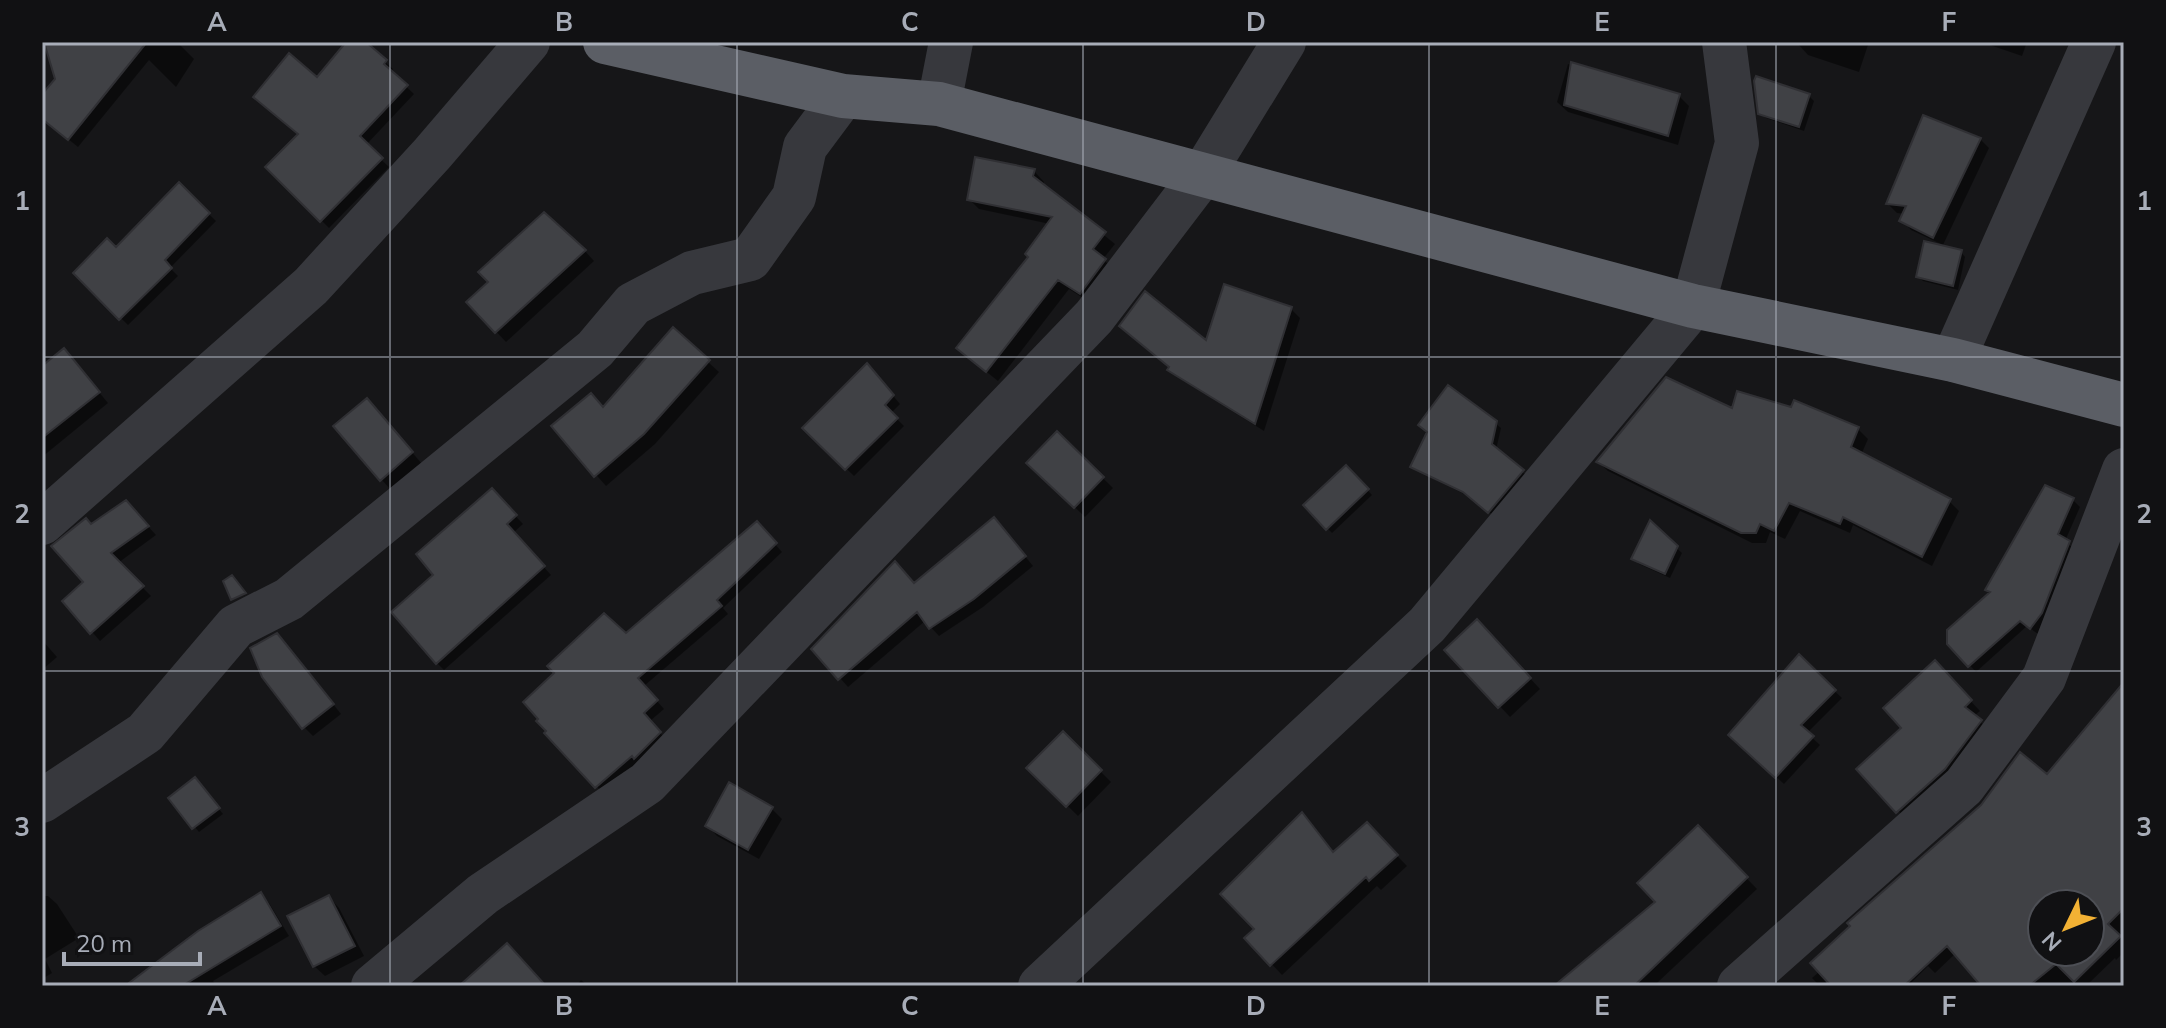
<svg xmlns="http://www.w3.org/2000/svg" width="2166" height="1028" font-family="Mulish,sans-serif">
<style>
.shadow{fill:#0007;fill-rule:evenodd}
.building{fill:#404145;stroke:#303034;stroke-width:2;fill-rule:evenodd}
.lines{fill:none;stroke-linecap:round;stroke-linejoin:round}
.minor{stroke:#37383d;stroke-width:44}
.trunk{stroke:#5b5e65;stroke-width:44}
.grid{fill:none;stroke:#a8adb8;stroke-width:2;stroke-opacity:0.55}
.neatline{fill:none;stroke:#a8adb8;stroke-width:3}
.grid-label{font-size:26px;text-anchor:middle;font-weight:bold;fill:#a8adb8}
</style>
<rect width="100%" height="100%" fill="#161618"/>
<!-- shadow -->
<path class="shadow" d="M 46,42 L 177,42 L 194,59 L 176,87 L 149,60 L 78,147 L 42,118 L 42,97 L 57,79 Z
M 349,42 L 362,42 L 393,69 L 391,72 L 414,94 L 366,145 L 389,167 L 329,228 L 268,167 L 300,135 L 317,80 Z
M 1799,42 L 1869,42 L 1859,72 L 1808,55 L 1798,44 Z
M 1981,42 L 2027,42 L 2022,56 Z
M 1568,64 L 1679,96 L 1689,106 L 1678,145 L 1568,112 L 1557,102 Z
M 1809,96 L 1814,101 L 1804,131 L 1766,118 L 1760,113 Z
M 1980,139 L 1989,148 L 1943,245 L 1911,230 L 1902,220 L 1905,214 L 1897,213 L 1888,204 Z
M 1034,171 L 1044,182 L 1043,186 L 1115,244 L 1103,259 L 1115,271 L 1091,303 L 1069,289 L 998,381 L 969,358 L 1050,224 L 979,209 L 969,199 Z
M 179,185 L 216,221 L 170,268 L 178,276 L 128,325 L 75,273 L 116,250 Z
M 585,251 L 594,261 L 506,342 L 469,303 Z
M 1961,252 L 1965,257 L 1958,290 L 1923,281 L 1918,276 Z
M 1291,309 L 1300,318 L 1264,431 L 1179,378 L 1170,369 L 1207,343 Z
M 64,350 L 108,403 L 42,457 L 42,369 Z
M 708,362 L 719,372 L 655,444 L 606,486 L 553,426 L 604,409 Z
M 874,373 L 900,404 L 891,413 L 904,426 L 854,476 L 805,428 Z
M 1733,410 L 1858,429 L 1868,439 L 1861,455 L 1949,501 L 1959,511 L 1932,566 L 1853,525 L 1850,533 L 1800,511 L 1785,539 L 1770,532 L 1766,543 L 1752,543 L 1608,471 L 1598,462 Z
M 377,411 L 422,464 L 391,490 L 381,479 Z
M 1495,423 L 1501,428 L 1496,450 L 1527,476 L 1494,516 L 1470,497 L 1418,471 L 1413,467 Z
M 1057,433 L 1113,488 L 1085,517 L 1029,463 Z
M 1346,467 L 1372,495 L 1332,533 L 1305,505 Z
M 491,490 L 523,524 L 513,533 L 551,575 L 444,670 L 437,663 L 436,575 Z
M 2073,500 L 2080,507 L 2065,541 L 2075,550 L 2038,634 L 2027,626 L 1976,672 L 1949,643 Z
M 134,511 L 156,535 L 118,563 L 151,596 L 100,641 L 65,601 L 86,583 L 92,527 Z
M 1650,523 L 1682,553 L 1670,578 L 1639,564 L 1634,559 Z
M 757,524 L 782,552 L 723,608 L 728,614 L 644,686 L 664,709 L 650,721 L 667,741 L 604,794 L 547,734 L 626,636 Z
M 1003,529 L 1033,566 L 983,607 L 939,636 L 925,621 L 848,687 L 840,678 L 915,585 Z
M 1487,632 L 1540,689 L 1510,717 L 1447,650 Z
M 42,640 L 57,657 L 42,670 Z
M 286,645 L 341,714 L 313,736 L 304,727 Z
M 1799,657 L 1842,698 L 1807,733 L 1820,745 L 1784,784 L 1738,742 Z
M 1935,663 L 1980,711 L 1974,716 L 1990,731 L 1907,820 L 1858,769 L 1904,728 Z
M 2124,709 L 2124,952 L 2116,960 L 2115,958 L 2086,986 L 1984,986 L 1956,953 L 1935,973 L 1928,966 L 1908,986 L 1817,986 L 1819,985 L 1812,978 L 1820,971 ZM 2042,904 L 2090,904 L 2090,952 L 2042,952 Z
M 1063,734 L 1111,782 L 1078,816 L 1029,768 Z
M 199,784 L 223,814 L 199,832 L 171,799 Z
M 771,808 L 782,819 L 759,859 L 717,836 L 707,825 Z
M 1302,815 L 1335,854 L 1367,825 L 1407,866 L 1381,890 L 1377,886 L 1282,975 L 1247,938 L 1257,929 Z
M 1698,828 L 1757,889 L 1657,983 L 1660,986 L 1593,986 L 1658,902 Z
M 260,895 L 269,903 L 289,936 L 213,981 L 216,986 L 128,986 Z
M 42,896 L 48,896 L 57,904 L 79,938 L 45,959 L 52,973 L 42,979 Z
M 329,897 L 339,908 L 364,956 L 325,976 L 314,966 Z
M 581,980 L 588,986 L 576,986 Z"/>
<!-- building -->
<path class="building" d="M 44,42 L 147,42 L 68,140 L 42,119 L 42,94 L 55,79 Z
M 346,42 L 366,42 L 387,60 L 384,64 L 408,85 L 360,136 L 383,158 L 320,222 L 265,167 L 298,134 L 253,97 L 289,53 L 317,77 Z
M 1571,62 L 1680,94 L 1668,136 L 1564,105 Z
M 1756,76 L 1810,94 L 1799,127 L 1758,114 L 1754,81 Z
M 1923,115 L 1981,138 L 1933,238 L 1899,221 L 1906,206 L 1886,204 Z
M 975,157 L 1035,169 L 1033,176 L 1106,232 L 1093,249 L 1106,259 L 1080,294 L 1058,280 L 986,372 L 956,348 L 1028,257 L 1025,254 L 1052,217 L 967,200 Z
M 179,182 L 210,213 L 165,260 L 172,268 L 119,320 L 73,273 L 107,238 L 116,247 Z
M 544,212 L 586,250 L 495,333 L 466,302 L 488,282 L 478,272 Z
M 1924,241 L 1962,250 L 1953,286 L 1916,277 Z
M 1224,284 L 1292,307 L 1255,424 L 1167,370 L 1169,367 L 1119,326 L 1145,291 L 1206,340 Z
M 673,327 L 710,360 L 644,434 L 594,477 L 551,426 L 591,393 L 603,407 Z
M 64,348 L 100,392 L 42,438 L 42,366 Z
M 867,363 L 894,395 L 885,405 L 898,418 L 845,470 L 802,428 Z
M 1666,377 L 1732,408 L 1737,391 L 1791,407 L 1794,400 L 1859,427 L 1851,447 L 1951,499 L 1922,557 L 1843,517 L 1840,524 L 1789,503 L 1774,531 L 1760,524 L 1756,533 L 1741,533 L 1596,462 Z
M 1448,385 L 1497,421 L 1492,444 L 1524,470 L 1488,513 L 1463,492 L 1410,467 L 1427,432 L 1418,425 Z
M 367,398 L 413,452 L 380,481 L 333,426 Z
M 1057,431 L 1104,477 L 1074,508 L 1026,463 Z
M 1346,465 L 1369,489 L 1326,530 L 1303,505 Z
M 2045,485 L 2074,498 L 2058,534 L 2070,541 L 2042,613 L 2030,629 L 2020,621 L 1968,667 L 1947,644 L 1947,630 L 1990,592 L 1985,590 Z
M 492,488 L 517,515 L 507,524 L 545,566 L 436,664 L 391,612 L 433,575 L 416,554 Z
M 126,500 L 149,526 L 111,553 L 144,586 L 90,634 L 62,601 L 83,582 L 51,546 L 86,518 L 91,524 Z
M 994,517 L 1026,556 L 974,599 L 929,629 L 917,612 L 838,680 L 811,649 L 895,561 L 914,583 Z
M 1650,520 L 1678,546 L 1665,574 L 1631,559 Z
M 757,521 L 777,543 L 717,600 L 722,606 L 638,678 L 658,700 L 644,713 L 661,732 L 634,759 L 632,756 L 595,788 L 544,733 L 546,731 L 536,721 L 538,719 L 523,702 L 554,673 L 547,666 L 604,613 L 626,633 Z
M 232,575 L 246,593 L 231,600 L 223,581 Z
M 1477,619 L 1531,678 L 1498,708 L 1444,650 Z
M 277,633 L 334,704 L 302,729 L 262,677 L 250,648 Z
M 1799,654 L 1836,690 L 1801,725 L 1814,736 L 1775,778 L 1728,735 Z
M 1935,660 L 1972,700 L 1965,707 L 1982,720 L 1945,769 L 1896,813 L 1856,769 L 1901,728 L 1883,708 Z
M 2124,682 L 2124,908 L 2108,924 L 2121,936 L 2074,982 L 2056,964 L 2029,986 L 1981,986 L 1947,946 L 1904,986 L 1831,986 L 1810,963 L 1850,926 L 1847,923 L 1981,805 L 2020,752 L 2047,774 ZM 2042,904 L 2090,904 L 2090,952 L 2042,952 Z
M 1063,731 L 1102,770 L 1066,807 L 1026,768 Z
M 195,777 L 220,808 L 192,829 L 168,798 Z
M 729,782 L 773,807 L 748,850 L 705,826 Z
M 1302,812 L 1333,852 L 1367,822 L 1398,855 L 1369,881 L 1366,877 L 1270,966 L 1244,938 L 1254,929 L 1220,894 Z
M 1698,825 L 1748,877 L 1634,986 L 1554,986 L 1655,902 L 1637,883 Z
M 261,892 L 281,926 L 182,986 L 125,986 L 198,931 Z
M 329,895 L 355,946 L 313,967 L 287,916 Z
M 507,943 L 546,986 L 459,986 Z"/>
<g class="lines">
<!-- minor -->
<path class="minor" d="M 939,104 L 951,42
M 1953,360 L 2094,42
M 42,523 L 311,286 L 432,154 L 528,42
M 42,801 L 145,733 L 236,626 L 289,599 L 595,349 L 633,304 L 692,273 L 750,259 L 794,197 L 805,147 L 843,96
M 373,986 L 483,894 L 647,783 L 1094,317 L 1203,174 L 1284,42
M 1040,986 L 1427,625 L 1693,306 L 1737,143 L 1724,42
M 1739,986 L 1964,786 L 2044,678 L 2124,470"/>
<!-- trunk -->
<path class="trunk" d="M 605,42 L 843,96 L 939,104 L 1693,306 L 1953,360 L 2124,405"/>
</g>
<!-- grid -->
<path class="grid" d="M 390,42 L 390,986M 737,42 L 737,986M 1083,42 L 1083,986M 1429,42 L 1429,986M 1776,42 L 1776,986M 42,357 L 2124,357M 42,671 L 2124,671"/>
<!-- border -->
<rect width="2166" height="1028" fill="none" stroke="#111113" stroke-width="88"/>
<!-- north arrow -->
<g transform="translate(2066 928) rotate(227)"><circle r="38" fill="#111113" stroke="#4d4f55" stroke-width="2"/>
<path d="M0-6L14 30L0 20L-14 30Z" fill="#f2b134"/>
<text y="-12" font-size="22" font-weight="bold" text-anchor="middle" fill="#a8adb8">N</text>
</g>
<!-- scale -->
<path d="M64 952v12h136v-12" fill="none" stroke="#a8adb8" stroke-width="4"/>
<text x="76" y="952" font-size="24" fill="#a8adb8" stroke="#111113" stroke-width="6" paint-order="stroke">20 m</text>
<rect x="44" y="44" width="2078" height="940" class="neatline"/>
<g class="grid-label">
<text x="217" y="31">A</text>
<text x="564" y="31">B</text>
<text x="910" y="31">C</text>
<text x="1256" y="31">D</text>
<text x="1602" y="31">E</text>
<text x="1949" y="31">F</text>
<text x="22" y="210">1</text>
<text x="2144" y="210">1</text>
<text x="22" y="523">2</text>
<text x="2144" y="523">2</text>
<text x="22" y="836">3</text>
<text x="2144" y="836">3</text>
<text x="217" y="1015">A</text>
<text x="564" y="1015">B</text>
<text x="910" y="1015">C</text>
<text x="1256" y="1015">D</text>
<text x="1602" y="1015">E</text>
<text x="1949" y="1015">F</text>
</g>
</svg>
